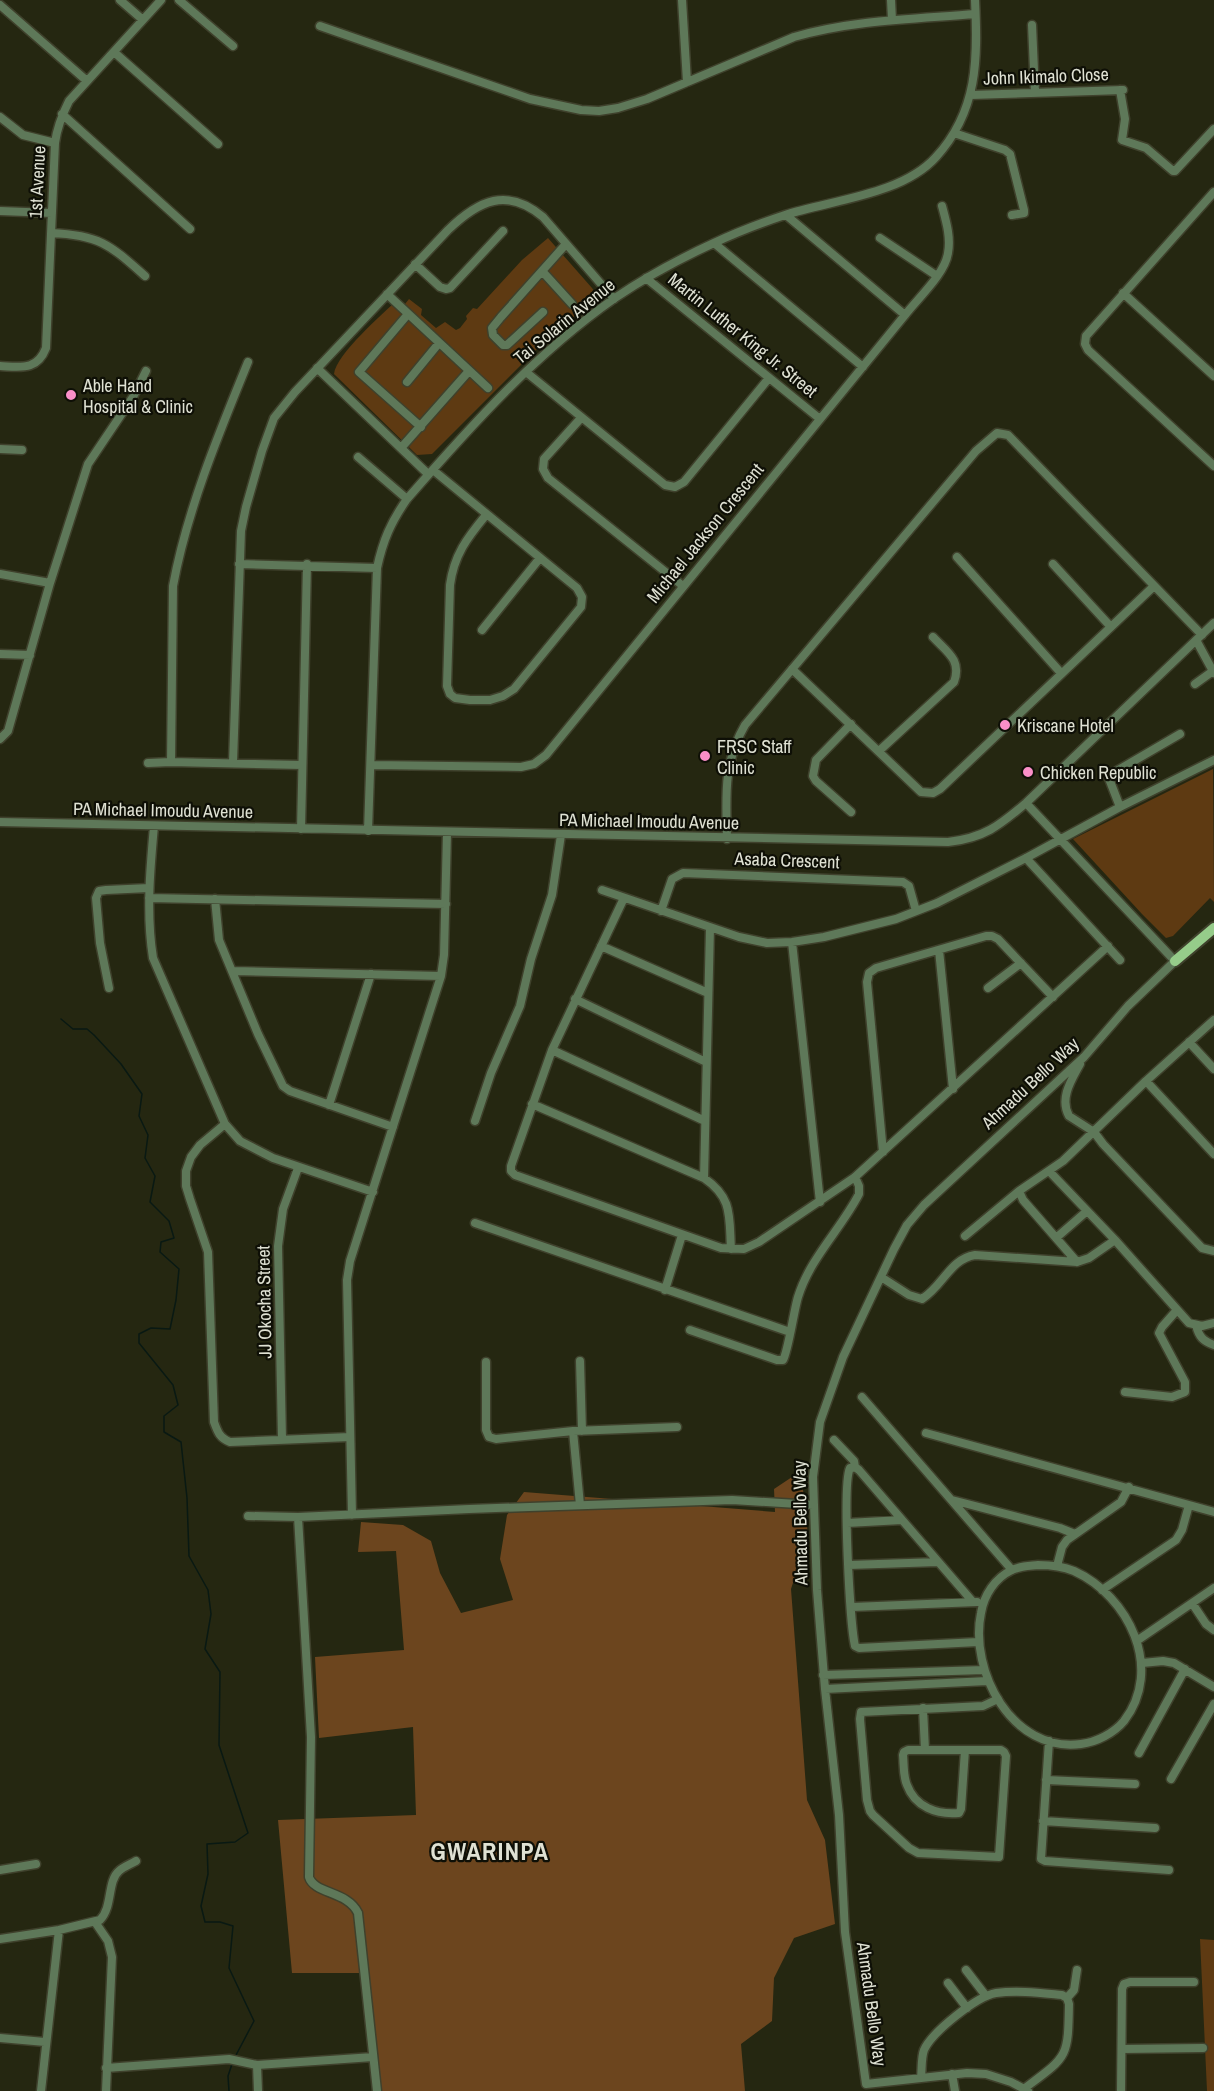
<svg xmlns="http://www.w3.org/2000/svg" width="1214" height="2091" font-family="'Archivo Narrow',sans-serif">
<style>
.green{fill:#5e3a12}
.forest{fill:#6c451e}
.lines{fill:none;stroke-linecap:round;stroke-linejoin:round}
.stream{stroke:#091913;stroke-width:1.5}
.minor-casing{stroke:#3f412c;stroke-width:11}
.major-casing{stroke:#3f412c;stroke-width:14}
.minor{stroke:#5e7859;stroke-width:8}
.major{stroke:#96cc8a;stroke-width:10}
.poi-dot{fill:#fa8fc8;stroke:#0e0f06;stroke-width:2}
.labels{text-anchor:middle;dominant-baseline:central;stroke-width:4.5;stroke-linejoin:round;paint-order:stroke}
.street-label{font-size:18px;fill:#dfe1d3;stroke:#0e0f06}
.poi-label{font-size:18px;fill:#dfe1d3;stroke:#0e0f06;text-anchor:start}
.district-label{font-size:24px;font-weight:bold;letter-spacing:1.5px;fill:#dfe1d3;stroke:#0e0f06}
</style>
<rect width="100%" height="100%" fill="#252711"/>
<!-- green -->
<path class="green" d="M 548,238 L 592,288 L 597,295 L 594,300 L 544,342 L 432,454 L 417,455 L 334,374 C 336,354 383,314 398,299 L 405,304 L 409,299 L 422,309 L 421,315 L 436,328 L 445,322 L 456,330 L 460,328 L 467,319 L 466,316 L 473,308 L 477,309 L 522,260 Z
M 1213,769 L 1214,902 L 1210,898 L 1173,936 L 1166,938 L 1142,914 L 1073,839 Z
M 1200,1939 L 1214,1940 L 1214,2091 L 1207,2091 Z"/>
<!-- forest -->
<path class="forest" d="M 801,1471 L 808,1536 L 791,1589 L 807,1800 L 825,1840 L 835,1924 L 794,1938 L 774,1978 L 772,2021 L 741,2044 L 745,2091 L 375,2091 L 365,1973 L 292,1973 L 278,1820 L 416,1815 L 413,1727 L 319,1738 L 315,1657 L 404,1650 L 396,1551 L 358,1552 L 361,1522 L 403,1525 L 431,1541 L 440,1573 L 461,1613 L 513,1600 L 500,1559 L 507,1515 L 524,1492 L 775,1512 L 774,1489 Z"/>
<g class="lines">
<!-- stream -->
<path class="stream" d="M 61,1019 L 73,1029 L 87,1029 L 94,1035 L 121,1064 L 142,1094 L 139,1116 L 148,1135 L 145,1158 L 155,1176 L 150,1202 L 169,1221 L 174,1238 L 161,1242 L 160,1252 L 179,1269 L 176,1300 L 170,1329 L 151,1328 L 139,1334 L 139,1343 L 173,1385 L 178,1405 L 164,1416 L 164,1432 L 181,1442 L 187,1498 L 189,1556 L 208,1590 L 211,1614 L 205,1649 L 220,1672 L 219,1745 L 248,1833 L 235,1842 L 207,1844 L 208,1874 L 201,1906 L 205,1922 L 220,1922 L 233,1926 L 229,1968 L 254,2021 L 235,2057
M 229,2091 L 228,2076 L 232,2064"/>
<defs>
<path id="minor" d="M 120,0 L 143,20
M 179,0 L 233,46
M 682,0 L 687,82
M 891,0 L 892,20
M 0,5 L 87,81
M 1032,25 L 1035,93
M 320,26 L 530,99 L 581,110 L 599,111 L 618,108 L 647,99 L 794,37 C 853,20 915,19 975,14
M 114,52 L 218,144
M 1120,90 L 1125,119 L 1122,140 L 1146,148 L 1173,171 L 1175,171 L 1214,129
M 971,95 L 1123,90
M 62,114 L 190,229
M 0,117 L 23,135 L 55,143
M 954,133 L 1005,150 L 1010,154 L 1024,210 L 1024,213 L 1012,215
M 1214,192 L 1086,336 L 1085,344 L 1088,350 L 1214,466
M 0,211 L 52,213
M 51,233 C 100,235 110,245 145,276
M 880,238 L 937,276
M 714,243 L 863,367
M 415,264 L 440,287 L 446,289 L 450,288 L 503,231
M 542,271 L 572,304
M 646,278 L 820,419
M 1123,293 L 1214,376
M 387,294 L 488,388
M 543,312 L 507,345 L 503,345 L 493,335 L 492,328 L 501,317 L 566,244
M 408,314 L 359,372 L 421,427
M 905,315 C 918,298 945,274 948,253 C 951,237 946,221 942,206
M 248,362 C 219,433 187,510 173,586 L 171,762 L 302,765
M 0,366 C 21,367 37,371 46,348 L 55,143 C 57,127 62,115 69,101 L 161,0
M 317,368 L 428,474
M 526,372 L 665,485 L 675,487 L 684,482 L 769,378
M 407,382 L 439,343
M 581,418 L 544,459 L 543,469 L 548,478 L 683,586
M 401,448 L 469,371
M 0,449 L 22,450
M 358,457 L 407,499
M 433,470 L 577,588 L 582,597 L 581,607 L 514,689 L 503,696 L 490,700 L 470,700 L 455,698 L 450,694 L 447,686 L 450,585 C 454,555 467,538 486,515
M 957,557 L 1061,673
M 239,564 L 377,568
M 1053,564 L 1111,627
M 0,574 L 50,583
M 482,630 L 540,558
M 1196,640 L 1214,673
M 0,654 L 30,655
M 792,669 L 921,792 L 933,793 L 940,789 L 1153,587
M 1195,684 L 1213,671
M 851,724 L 816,760 L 813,776 L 816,781 L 851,812
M 0,739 L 8,731 L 50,583 L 88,464 L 133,397 L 146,371
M 879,751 L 954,682 C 962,660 947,652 933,637
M 233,762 L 241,531 L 246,507 L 262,451 L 274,418 L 295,392 L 448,230 C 479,200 507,187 543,217 L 614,299
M 148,763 L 171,762
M 371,765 L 521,767 L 534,764 L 546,755 L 905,315 L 786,215
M 1026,803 L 1175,961 L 1128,1006 L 1084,1057 L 924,1205 L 907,1225 L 894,1249 L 843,1357 L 820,1422 L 813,1477 L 817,1590 L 825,1689 L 839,1815 L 845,1932 L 866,2084 L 967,2073 L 986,2074 L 1011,2082 L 1028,2091
M 1120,807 L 1108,776 L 1180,734
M 0,822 L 948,842 C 984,838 999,826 1026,803 L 1214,623
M 154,826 C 150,870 146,914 153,958 L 225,1124 L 240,1141 L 273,1158 L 373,1192
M 301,829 L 307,564
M 368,831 L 377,568 C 383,540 391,522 407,499 C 470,427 536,353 615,298 C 646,277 679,259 714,243 C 737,232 761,223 785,215 C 831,200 902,195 936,157 C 978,111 978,59 975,0
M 727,839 C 726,796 723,763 745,725 L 976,451 L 997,433 L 1008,435 L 1202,635
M 1026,858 L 1120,960
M 602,890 L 739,937 L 767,943 L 792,942 L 824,937 L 896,919 L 937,903 L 1026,858 L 1120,807 L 1214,760
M 149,898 L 446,904
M 624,898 L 552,1050 L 511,1166 L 511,1171 L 515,1175 L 721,1248 L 744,1249 L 759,1242 L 855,1177 L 1108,946
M 215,899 L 219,940 L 258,1034 L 283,1086 L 290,1091 L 393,1127
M 661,911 L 672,879 L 683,873 L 903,882 L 909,886 L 916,911
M 710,928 L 704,1178 C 733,1198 729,1216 731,1249
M 792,942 L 820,1202
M 601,946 L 708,993
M 939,950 L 953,1089
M 232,971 L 441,976
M 109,988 L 100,943 L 96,898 L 99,891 L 106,890 L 149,888
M 988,988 L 1021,963
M 575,999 L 706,1062
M 1189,1042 L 1214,1069
M 552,1050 L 705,1121
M 1080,1064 C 1072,1079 1059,1098 1069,1116 L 1094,1132 L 1103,1144 L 1202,1248 L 1214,1251
M 1146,1081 L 1214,1154
M 532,1104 L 704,1178
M 329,1105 L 371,974
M 475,1121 L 491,1073 L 520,1006 L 531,959 L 552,895 L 561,835
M 225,1124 L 200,1145 L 191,1157 L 186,1171 L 186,1186 L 190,1199 L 208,1252 L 214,1422 C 218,1433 220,1438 230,1442 L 350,1437
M 883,1152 L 867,982 L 869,973 L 876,968 L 986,936 L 992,936 L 998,939 L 1053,997
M 1049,1171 L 1115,1240 L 1189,1323 L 1202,1326 L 1214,1323
M 475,1223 L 790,1332
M 965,1236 L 1019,1191
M 1056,1238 L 1087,1211
M 1077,1262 L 1023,1200 L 1019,1191 L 1063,1161 L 1146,1081 L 1214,1020
M 881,1277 L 909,1295 L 922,1299 C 943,1286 950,1259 975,1255 L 1077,1262 L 1089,1258 L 1115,1240
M 665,1290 L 682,1235
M 1196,1325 C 1199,1337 1203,1341 1214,1345
M 690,1330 L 777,1360 L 783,1360 C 788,1352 794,1310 798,1297 C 810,1258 841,1229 859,1194 L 859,1186 L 855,1177
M 580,1361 L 582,1431
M 486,1362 L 486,1430 L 489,1437 L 496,1439 L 573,1431 L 677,1427
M 1125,1392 L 1172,1397 L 1185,1392 L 1185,1382 L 1159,1333 L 1162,1327 L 1177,1310
M 862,1397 L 1012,1570
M 573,1431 L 580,1505
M 926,1433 L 1214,1512
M 282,1439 L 278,1246 L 283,1209 L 298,1168
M 834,1440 L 854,1461 L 855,1467
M 952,1500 L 1060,1528 L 1075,1534
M 352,1515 L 347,1280 L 350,1261 L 441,976 L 444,955 L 447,833
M 248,1516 L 298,1517
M 847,1523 L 902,1520
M 849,1565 L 938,1562
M 1038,1565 C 1050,1565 1062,1566 1074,1571 C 1129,1596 1164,1669 1124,1721 C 1114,1733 1097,1742 1081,1744 C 1012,1753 969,1671 981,1613 C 984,1595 995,1578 1012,1570 C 1020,1566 1029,1566 1038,1565 Z
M 1057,1566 L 1062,1547 L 1067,1540 L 1121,1502 L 1129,1487
M 1102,1590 L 1176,1540 L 1182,1530 L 1189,1505
M 973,1602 L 859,1470 L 855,1467 L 850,1468 C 842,1484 850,1625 855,1646 L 859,1648 L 978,1642
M 1192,1603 L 1206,1624 L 1214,1630
M 852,1607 L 977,1602
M 1138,1640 L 1214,1588
M 1142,1663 L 1163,1661 L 1174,1663 L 1214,1687
M 823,1675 L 984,1670
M 825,1689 L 987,1681
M 923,1708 L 925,1750
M 1049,1741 L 1041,1859 L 1045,1861 L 1169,1870
M 965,1750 L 961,1809 L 959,1813 C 937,1815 915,1807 907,1785 C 903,1776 904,1765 903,1755 L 904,1752 L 908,1750 L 1001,1750 L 1004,1752 L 1006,1756 L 999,1857 L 918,1853 L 909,1848 L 873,1815 L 870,1811 L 867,1800 L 860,1719 L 861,1712 L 983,1706 L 998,1699
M 1139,1753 L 1185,1669
M 1171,1779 L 1214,1704
M 1046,1780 L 1135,1784
M 1043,1821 L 1155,1828
M 0,1870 L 36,1864
M 95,1922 L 108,1941 L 112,1957 L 106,2091
M 0,1939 L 59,1930 L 100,1920 C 113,1907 107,1881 119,1871 C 123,1867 131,1864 136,1861
M 966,1970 L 986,1996
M 948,1983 L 967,2008
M 1067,1998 L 1074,1990 L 1077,1970
M 0,2038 L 45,2042
M 1122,2049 L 1203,2048
M 257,2065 L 373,2057
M 106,2068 L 229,2059 L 257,2065 L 258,2091
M 952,2074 L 955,2091
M 921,2078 C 922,2069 921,2058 924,2050 C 932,2032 977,1996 996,1993 C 1018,1990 1041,1993 1062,1995 L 1067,1998 L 1069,2004 C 1068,2058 1068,2056 1025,2088
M 41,2091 L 59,1930
M 377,2091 L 358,1913 C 348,1891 314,1894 309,1877 L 311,1737 L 298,1517 L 469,1509 L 732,1500 L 813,1505
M 1121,2091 L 1122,1989 L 1124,1984 L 1130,1982 L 1194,1982"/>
<path id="major" d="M 1175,961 L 1214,928"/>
</defs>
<!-- minor casing -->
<use href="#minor" class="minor-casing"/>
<!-- major casing -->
<use href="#major" class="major-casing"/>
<!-- minor -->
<use href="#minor" class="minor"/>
<!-- major -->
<use href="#major" class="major"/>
</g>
<!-- markers -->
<g class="poi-dot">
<circle cx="71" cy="395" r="6"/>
<circle cx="1005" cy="725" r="6"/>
<circle cx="705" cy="756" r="6"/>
<circle cx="1028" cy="772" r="6"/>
</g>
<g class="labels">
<!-- street labels -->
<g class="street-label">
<text transform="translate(1046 76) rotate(-2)">John Ikimalo Close</text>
<text transform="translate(37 182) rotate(-87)">1st Avenue</text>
<text transform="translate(564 321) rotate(-39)">Tai Solarin Avenue</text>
<text transform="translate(743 335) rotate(39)">Martin Luther King Jr. Street</text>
<text transform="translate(705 533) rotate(-51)">Michael Jackson Crescent</text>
<text transform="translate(163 810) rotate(1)">PA Michael Imoudu Avenue</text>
<text transform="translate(649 821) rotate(1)">PA Michael Imoudu Avenue</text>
<text transform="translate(787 860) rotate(2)">Asaba Crescent</text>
<text transform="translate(1030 1083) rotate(-43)">Ahmadu Bello Way</text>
<text transform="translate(264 1302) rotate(-91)">JJ Okocha Street</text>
<text transform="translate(800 1523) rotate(-91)">Ahmadu Bello Way</text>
<text transform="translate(872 2004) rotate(82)">Ahmadu Bello Way</text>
</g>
<!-- poi labels -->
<g class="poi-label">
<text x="83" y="385">Able Hand<tspan x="83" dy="21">Hospital &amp; Clinic</tspan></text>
<text x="1017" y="725">Kriscane Hotel</text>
<text x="717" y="746">FRSC Staff<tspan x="717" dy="21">Clinic</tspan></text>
<text x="1040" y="772">Chicken Republic</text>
</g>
<!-- district labels -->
<g class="district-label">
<text x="490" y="1851">GWARINPA</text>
</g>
</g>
</svg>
